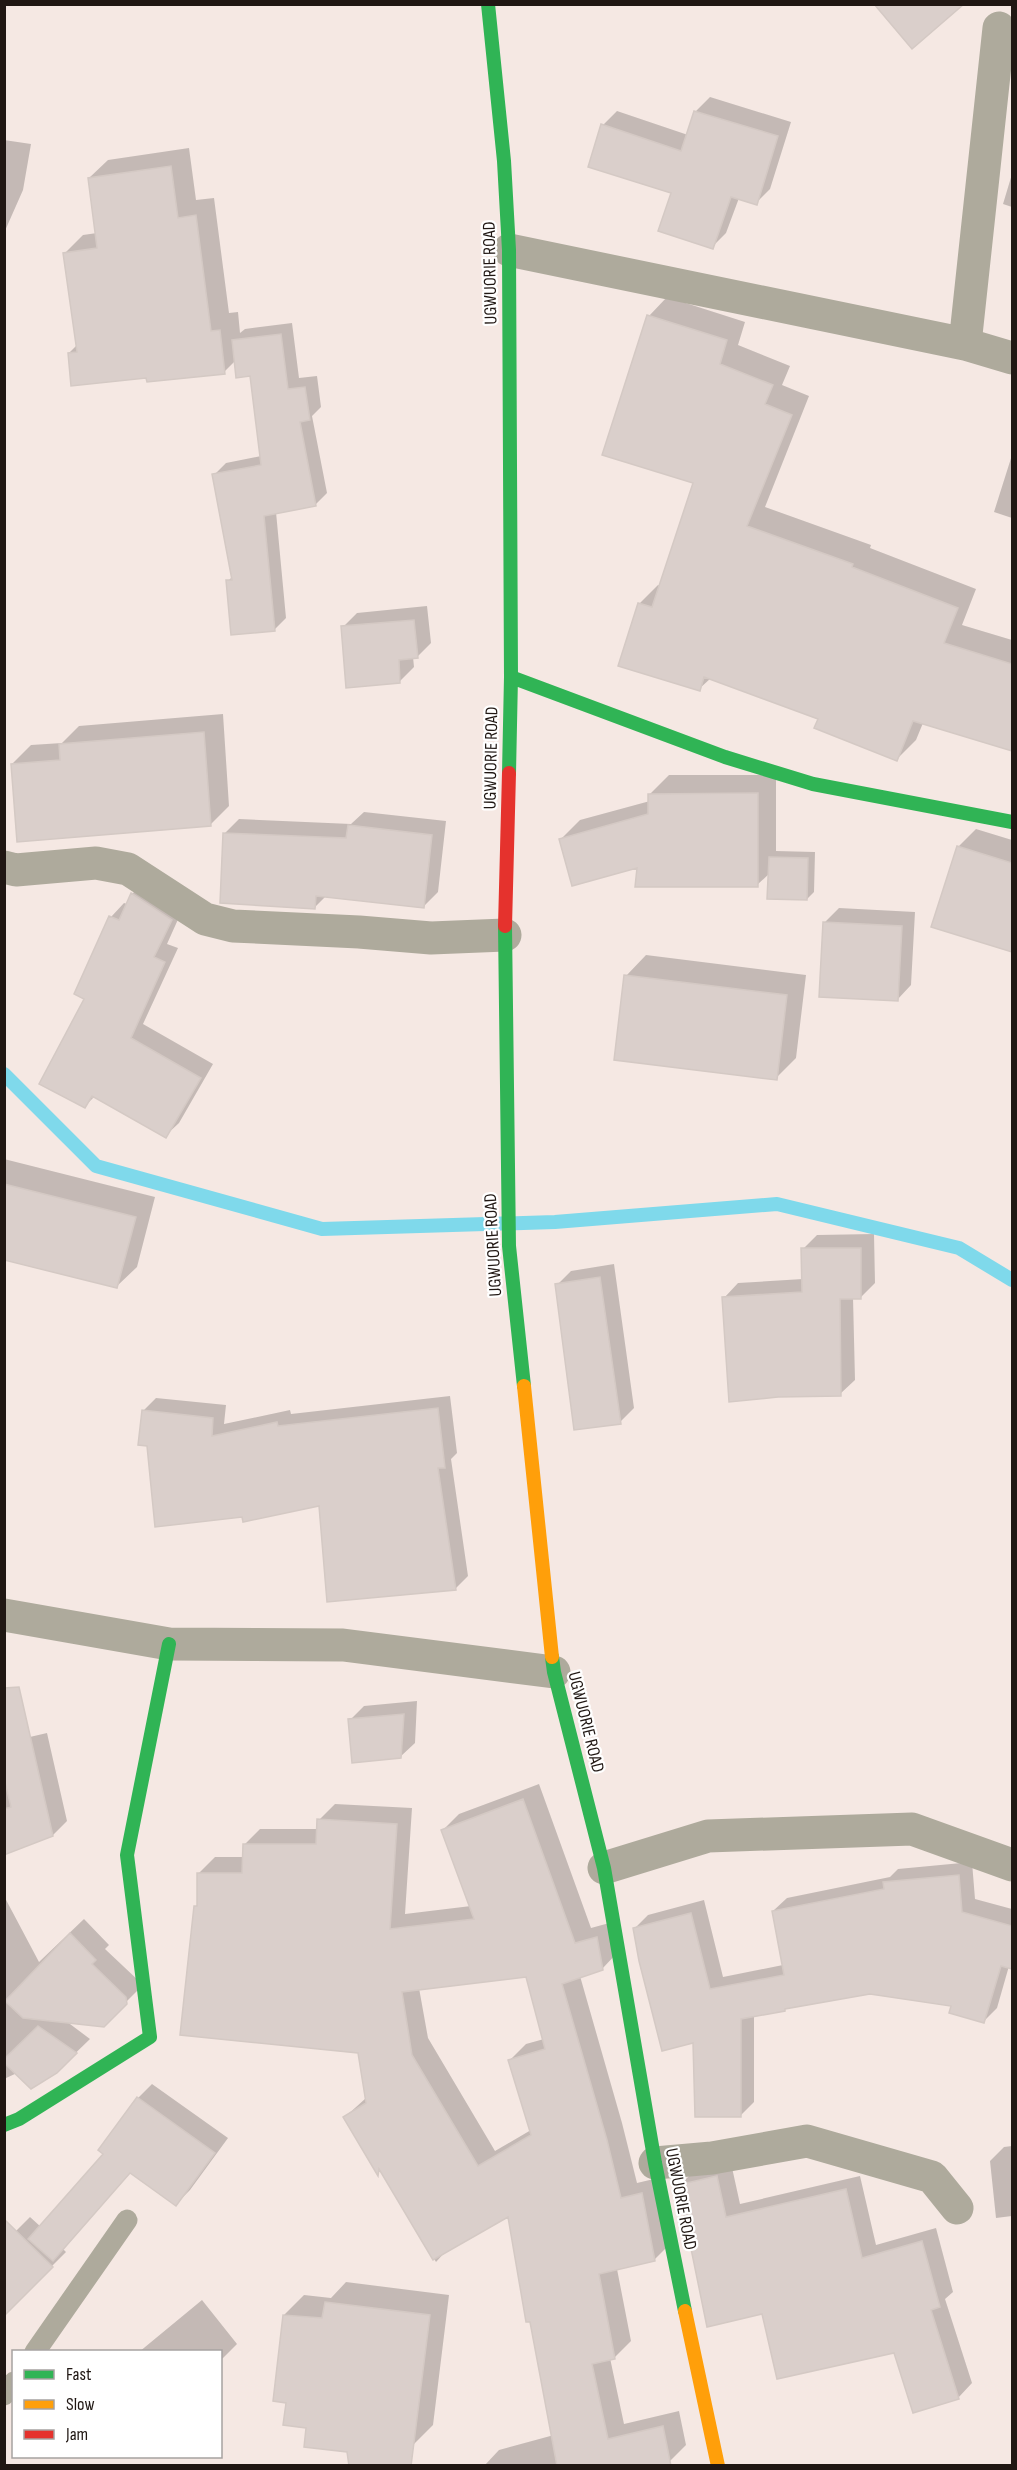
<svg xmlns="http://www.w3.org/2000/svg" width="1017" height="2470" font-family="'Sofia Sans Condensed',sans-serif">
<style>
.shadow{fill:#0003;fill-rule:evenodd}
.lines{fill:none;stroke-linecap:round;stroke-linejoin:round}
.stream{stroke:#7fd9eb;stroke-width:14}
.building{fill:#dacfcb;stroke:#d4c9c4;stroke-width:1.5;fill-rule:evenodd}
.lane{stroke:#aeaa9c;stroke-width:21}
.street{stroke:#aeaa9c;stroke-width:33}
.fast{stroke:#30b455;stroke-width:14}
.slow{stroke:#ff9f0a;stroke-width:14}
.jam{stroke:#e5322d;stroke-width:14}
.labels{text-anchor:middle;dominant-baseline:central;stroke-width:4.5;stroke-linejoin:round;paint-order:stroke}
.street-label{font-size:18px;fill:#201713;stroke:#fff}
</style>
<rect width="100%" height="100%" fill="#f5e8e3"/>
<!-- shadow -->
<path class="shadow" d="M 710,97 L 791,122 L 770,189 L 756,203 L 739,198 L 726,233 L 712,247 L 673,192 L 603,125 L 617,111 L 688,135 L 696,111 Z
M 4,140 L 31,144 L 23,190 L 4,233 Z
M 189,148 L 196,200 L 214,198 L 229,313 L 238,312 L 240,333 L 245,329 L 292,323 L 299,378 L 317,376 L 321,407 L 312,416 L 327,493 L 315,505 L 276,512 L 286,618 L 275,629 L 228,581 L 233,576 L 214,475 L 226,463 L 261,456 L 251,375 L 235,361 L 224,372 L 148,376 L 69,353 L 77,345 L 64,254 L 83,235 L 97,233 L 89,178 L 108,160 Z
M 1012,174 L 1012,207 L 1003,204 Z
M 667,297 L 745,322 L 738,345 L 790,366 L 782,385 L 809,396 L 765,507 L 871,545 L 870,548 L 976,589 L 962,625 L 1012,640 L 1012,750 L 923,723 L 916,740 L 897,759 L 820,718 L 711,678 L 699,689 L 639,604 L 658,585 L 661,586 L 695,482 L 649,316 Z
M 1012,455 L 1012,518 L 994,512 Z
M 427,606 L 431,643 L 417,657 L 413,657 L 414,667 L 399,682 L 343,627 L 357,613 Z
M 223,714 L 229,806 L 210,825 L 12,764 L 31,745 L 62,743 L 79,726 Z
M 669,775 L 776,775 L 776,851 L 815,852 L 814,892 L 807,899 L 770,873 L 757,885 L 639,866 L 561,839 L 580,820 L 650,801 L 650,794 Z
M 364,812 L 446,821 L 438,892 L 424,906 L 327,895 L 315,907 L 225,833 L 239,819 L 351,824 Z
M 976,829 L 1012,840 L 1012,951 L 933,926 L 958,847 Z
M 145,881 L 184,906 L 167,944 L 178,948 L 143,1024 L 213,1064 L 179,1123 L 165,1136 L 95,1096 L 85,1106 L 86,998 L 111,917 L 124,903 L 127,904 L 132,894 Z
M 839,908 L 915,912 L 911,985 L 897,1000 L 825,922 Z
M 646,955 L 806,975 L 796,1058 L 776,1078 L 626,976 Z
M 4,1159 L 155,1197 L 137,1267 L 116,1287 L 4,1258 Z
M 874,1234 L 875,1283 L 861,1297 L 853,1297 L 855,1380 L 840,1394 L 724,1298 L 738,1283 L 803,1279 L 803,1249 L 817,1235 Z
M 614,1264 L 634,1408 L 620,1422 L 557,1285 L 571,1271 Z
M 450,1396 L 457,1453 L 451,1459 L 468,1576 L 455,1589 L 320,1504 L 243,1516 L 143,1411 L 156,1398 L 226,1405 L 224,1424 L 290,1410 L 291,1414 Z
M 417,1701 L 415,1743 L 400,1757 L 350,1720 L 364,1706 Z
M 47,1733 L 67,1821 L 53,1835 L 4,1854 L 4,1743 Z
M 539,1784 L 591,1928 L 613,1922 L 618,1952 L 602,1969 L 580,1976 L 622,2123 L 637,2183 L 658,2178 L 671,2243 L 655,2259 L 617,2269 L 631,2341 L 615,2357 L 610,2358 L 624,2424 L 679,2411 L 686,2445 L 670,2461 L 650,2466 L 484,2466 L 499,2450 L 554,2435 L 510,2214 L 446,2251 L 436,2262 L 382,2170 L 378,2173 L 345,2117 L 366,2098 L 360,2052 L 196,1906 L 198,1904 L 199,1873 L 215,1857 L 244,1857 L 244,1845 L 260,1829 L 318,1829 L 319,1820 L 335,1804 L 412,1808 L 405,1914 L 471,1906 L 443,1830 L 459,1814 ZM 527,1975 L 544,2039 L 526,2044 L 510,2060 L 531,2130 L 495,2151 L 428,2038 L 419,1988 Z
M 972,1862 L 975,1899 L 1012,1909 L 1012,1967 L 1009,1966 L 997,2008 L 984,2021 L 953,2005 L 870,1992 L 787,2007 L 754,2016 L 754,2102 L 741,2115 L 695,2041 L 635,1928 L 648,1915 L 704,1900 L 723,1977 L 783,1965 L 773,1911 L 787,1898 L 890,1877 L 898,1869 Z
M 4,1896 L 39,1962 L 84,1919 L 109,1945 L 105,1949 L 140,1982 L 140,1988 L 103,2025 L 66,2021 L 90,2039 L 56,2072 L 17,2073 L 4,2079 Z
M 152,2084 L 228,2138 L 190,2190 L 176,2204 L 131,2172 L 63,2249 L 66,2252 L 14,2304 L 4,2243 L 30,2217 L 41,2227 L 105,2153 L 100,2150 L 138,2098 Z
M 1012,2146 L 1012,2216 L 996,2218 L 990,2161 L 1004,2147 Z
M 731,2163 L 740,2204 L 860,2176 L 876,2245 L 936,2228 L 953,2292 L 945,2299 L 972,2383 L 958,2398 L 895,2351 L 764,2312 L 680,2185 L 694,2171 Z
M 346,2282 L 449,2295 L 433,2425 L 413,2445 L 307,2427 L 288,2401 L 284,2315 L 304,2295 L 331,2298 Z
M 202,2300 L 237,2344 L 223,2358 L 220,2360 L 220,2352 L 139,2352 Z"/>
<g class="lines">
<!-- stream -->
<path class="stream" d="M 4,1074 L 96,1166 L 322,1229 L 555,1222 L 777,1204 L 959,1248 L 1012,1280"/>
</g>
<!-- building -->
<path class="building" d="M 874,4 L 964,4 L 912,49 Z
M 694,111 L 778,136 L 757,205 L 731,197 L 713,249 L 658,231 L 671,193 L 588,167 L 601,124 L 681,151 Z
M 171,166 L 178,218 L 196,215 L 211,331 L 220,330 L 225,374 L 147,382 L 146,378 L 71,386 L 68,353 L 77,352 L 63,253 L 97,248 L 88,178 Z
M 647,315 L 727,340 L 720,364 L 773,385 L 765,404 L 792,415 L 747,526 L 853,564 L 852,567 L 958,608 L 944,643 L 1012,664 L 1012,751 L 913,721 L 897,761 L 814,728 L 818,719 L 704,677 L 700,691 L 618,666 L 638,603 L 652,607 L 693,483 L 602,455 Z
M 281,334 L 288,389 L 305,387 L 310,420 L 300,422 L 316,506 L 264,516 L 275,631 L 231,635 L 226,580 L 232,580 L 212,474 L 261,465 L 250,376 L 236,378 L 232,340 Z
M 414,620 L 418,658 L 399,660 L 400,683 L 346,688 L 341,626 Z
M 204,732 L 211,826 L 17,842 L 11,764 L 60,760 L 59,744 Z
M 758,793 L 758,887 L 635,887 L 637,868 L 572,886 L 559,839 L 648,814 L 648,794 Z
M 348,825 L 432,835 L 424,908 L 316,896 L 315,909 L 220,903 L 223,833 L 346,838 Z
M 957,846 L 1012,863 L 1012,952 L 931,927 Z
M 769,857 L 808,858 L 807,900 L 767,899 Z
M 131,893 L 172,920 L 154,957 L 165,962 L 131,1038 L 201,1078 L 166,1138 L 92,1096 L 85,1108 L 39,1084 L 84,999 L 74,994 L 109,916 L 119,920 Z
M 823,922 L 902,926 L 898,1001 L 819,997 Z
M 624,975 L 787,995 L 777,1080 L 614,1060 Z
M 4,1184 L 136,1217 L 117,1288 L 4,1260 Z
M 801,1248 L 861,1248 L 861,1299 L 840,1299 L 841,1396 L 778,1397 L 729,1402 L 722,1297 L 802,1292 Z
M 600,1277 L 621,1424 L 574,1430 L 555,1284 Z
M 438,1408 L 445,1468 L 438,1468 L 456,1590 L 327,1602 L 319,1506 L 243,1522 L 242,1517 L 155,1527 L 147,1446 L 138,1445 L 142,1410 L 213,1418 L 212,1436 L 277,1422 L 278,1426 Z
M 19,1687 L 53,1836 L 4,1855 L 4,1809 L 11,1807 L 4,1778 L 4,1688 Z
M 404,1714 L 401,1758 L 352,1763 L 348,1719 Z
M 523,1799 L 575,1943 L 597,1937 L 603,1970 L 562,1984 L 607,2140 L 621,2198 L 642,2193 L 655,2261 L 599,2274 L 615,2359 L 592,2364 L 608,2439 L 663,2426 L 671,2466 L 557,2466 L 530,2322 L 526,2322 L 508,2217 L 433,2260 L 379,2169 L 378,2176 L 343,2117 L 366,2103 L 358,2053 L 180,2035 L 194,1906 L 197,1906 L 197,1873 L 242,1873 L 243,1844 L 316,1844 L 317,1819 L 397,1824 L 390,1929 L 474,1919 L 441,1830 ZM 526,1977 L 545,2049 L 508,2060 L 531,2135 L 478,2166 L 412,2055 L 402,1992 Z
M 959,1875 L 962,1912 L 1012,1926 L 1012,1969 L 1001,1966 L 984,2023 L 949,2013 L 951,2006 L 870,1994 L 785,2009 L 785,2011 L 741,2019 L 741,2117 L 695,2117 L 693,2043 L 662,2051 L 639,1961 L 633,1928 L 691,1913 L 710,1989 L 784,1975 L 772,1911 L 884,1889 L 883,1882 Z
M 70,1933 L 96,1960 L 92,1964 L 126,1997 L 127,2004 L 104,2027 L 23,2018 L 5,2001 Z
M 38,2026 L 77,2053 L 57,2073 L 31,2089 L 4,2063 L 4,2059 Z
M 137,2097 L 215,2153 L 176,2206 L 130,2173 L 53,2261 L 28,2239 L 103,2154 L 98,2150 Z
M 717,2176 L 726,2217 L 846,2189 L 862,2258 L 922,2241 L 940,2307 L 931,2310 L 959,2399 L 913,2413 L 894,2353 L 777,2379 L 762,2314 L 707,2327 L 678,2185 Z
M 4,2219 L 53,2267 L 4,2316 Z
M 325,2302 L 430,2315 L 411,2466 L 349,2466 L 347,2452 L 304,2447 L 306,2428 L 283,2425 L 286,2403 L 273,2401 L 283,2315 L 322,2318 Z"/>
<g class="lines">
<!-- lane -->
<path class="lane" d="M 35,2352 L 127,2220
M 4,2395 L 14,2382"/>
<!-- street -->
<path class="street" d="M 509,250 L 965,344 L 1012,358
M 965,344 L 999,28
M 4,867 L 16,870 L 96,863 L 128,869 L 205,919 L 233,926 L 359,932 L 431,938 L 505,935
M 4,1615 L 169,1644 L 343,1645 L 554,1672
M 604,1868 L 708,1836 L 912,1829 L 1012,1865
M 655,2163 L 712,2158 L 807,2141 L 932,2177 L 957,2208"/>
<!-- fast -->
<path class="fast" d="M 488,4 L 504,161 L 509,250 L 511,677 L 509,773
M 511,677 L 725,757 L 813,784 L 1012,822
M 505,926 L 509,1246 L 524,1386
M 552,1657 L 554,1672 L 604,1868 L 655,2163 L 685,2311
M 4,2125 L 19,2119 L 150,2037 L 127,1855 L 169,1644"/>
<!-- slow -->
<path class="slow" d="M 524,1386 L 552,1657
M 685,2311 L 718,2466"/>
<!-- jam -->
<path class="jam" d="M 505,926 L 509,773"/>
</g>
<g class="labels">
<!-- street labels -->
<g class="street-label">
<text transform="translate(490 273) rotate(-91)">UGWUORIE ROAD</text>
<text transform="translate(491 758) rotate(-89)">UGWUORIE ROAD</text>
<text transform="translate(493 1245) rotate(-93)">UGWUORIE ROAD</text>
<text transform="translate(586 1722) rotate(76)">UGWUORIE ROAD</text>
<text transform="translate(681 2199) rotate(79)">UGWUORIE ROAD</text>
</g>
</g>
<!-- border -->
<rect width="1017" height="2470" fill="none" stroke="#201713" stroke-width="12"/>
<!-- legend -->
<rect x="12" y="2350" width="210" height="108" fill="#ffffff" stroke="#a6a2a1" stroke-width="1.5"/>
<rect x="24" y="2370" width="30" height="9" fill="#30b455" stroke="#a6a2a1" stroke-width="1.5"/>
<text x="66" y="2380" font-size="18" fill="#201713">Fast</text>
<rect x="24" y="2400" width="30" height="9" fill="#ff9f0a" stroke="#a6a2a1" stroke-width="1.5"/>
<text x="66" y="2410" font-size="18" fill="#201713">Slow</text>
<rect x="24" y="2430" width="30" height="9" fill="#e5322d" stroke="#a6a2a1" stroke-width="1.5"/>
<text x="66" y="2440" font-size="18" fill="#201713">Jam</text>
</svg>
